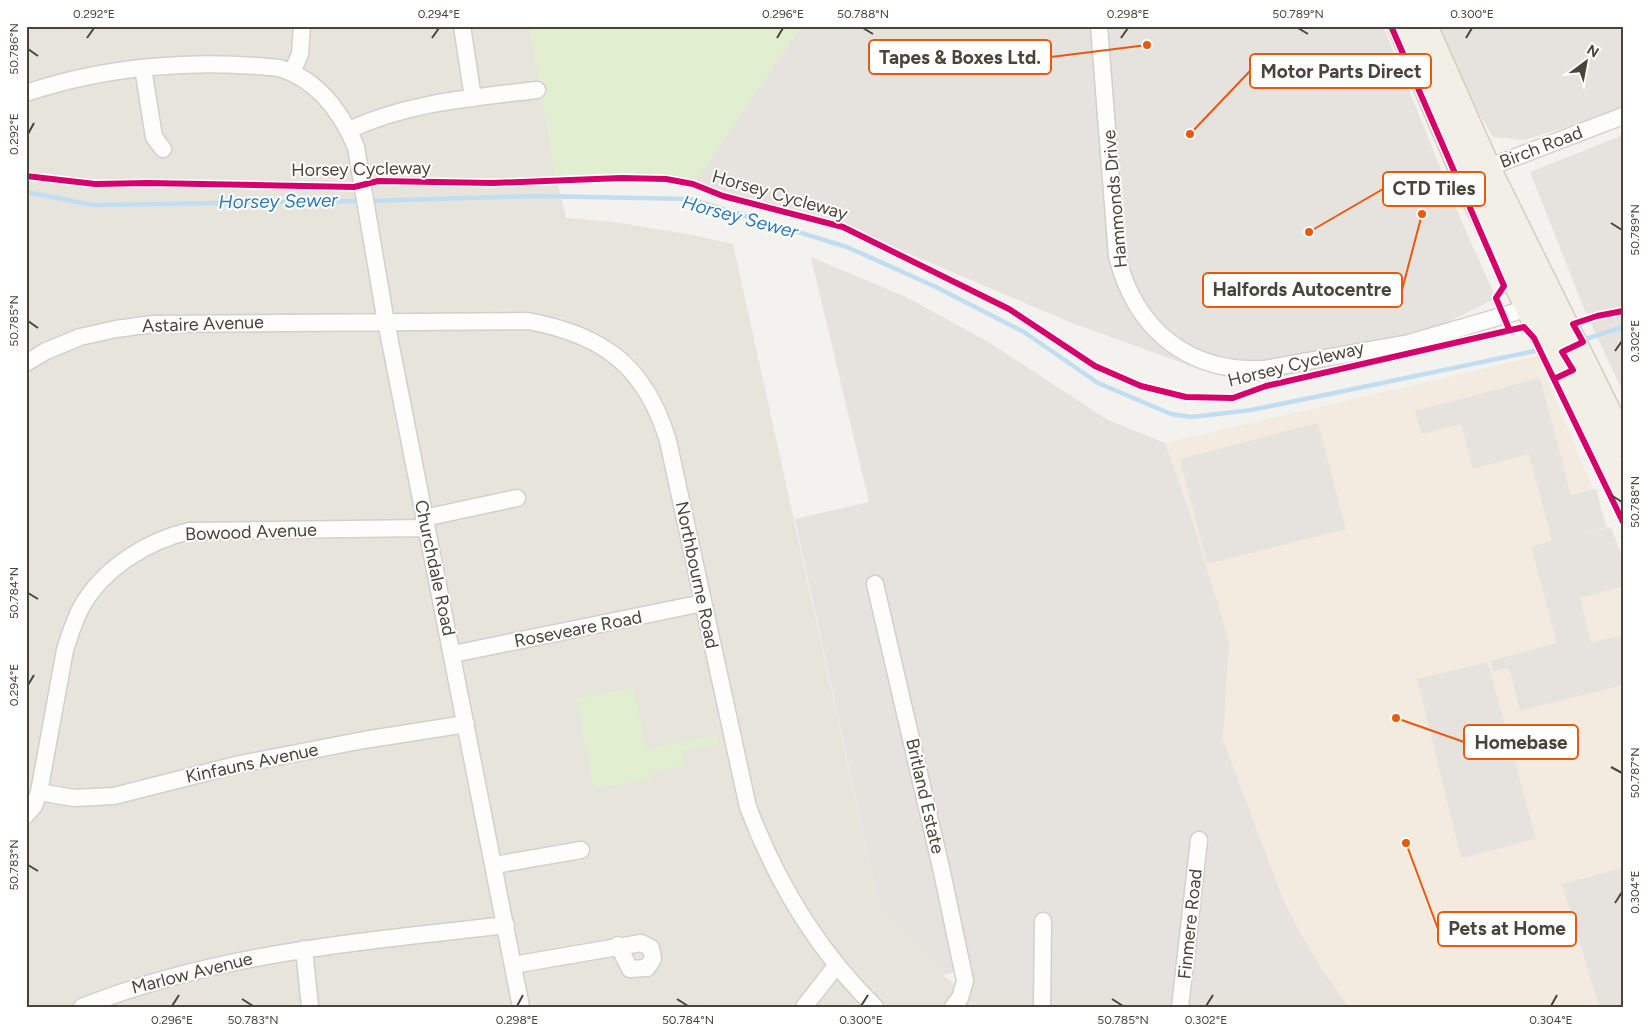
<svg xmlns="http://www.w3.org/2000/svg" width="1649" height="1033" font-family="Figtree,sans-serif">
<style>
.residential{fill:#e7e4dc}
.commercial{fill:#f3ebdf}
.industrial{fill:#e6e2de}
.green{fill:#e1eecf}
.parking{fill:#e6e3df}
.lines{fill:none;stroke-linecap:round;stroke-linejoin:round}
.stream{stroke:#c0ddf1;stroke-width:4.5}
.street-casing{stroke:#d2d0cb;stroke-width:19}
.primary-casing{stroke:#d6cebb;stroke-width:29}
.street{stroke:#fdfdfc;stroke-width:16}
.primary{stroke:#f2efe6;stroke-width:26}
.cycleway-casing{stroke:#fff;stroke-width:9}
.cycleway{stroke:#d6006c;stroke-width:6}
.ticks{fill:none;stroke:#4b4439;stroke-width:2}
.labels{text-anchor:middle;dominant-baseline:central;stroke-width:4;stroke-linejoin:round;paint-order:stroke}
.street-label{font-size:18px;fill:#4b4439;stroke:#fff}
.water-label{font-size:19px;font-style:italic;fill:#2e7ab2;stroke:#fff}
.leader{fill:none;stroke:#e8590c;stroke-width:2}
.callout-dot{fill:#e8590c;stroke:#fff;stroke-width:2}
.callout{fill:#fff;stroke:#e8590c;stroke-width:2}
.callout-label{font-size:19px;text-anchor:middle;font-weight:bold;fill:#4b4439}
.neatline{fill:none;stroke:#4b4439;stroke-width:2}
.ticks-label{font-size:12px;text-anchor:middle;fill:#4b4439}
</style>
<rect width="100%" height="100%" fill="#f4f2ee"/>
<!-- residential -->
<path class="residential" d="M 26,26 L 530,26 L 556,176 L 566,218 L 614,222 L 688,234 L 733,244 L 879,905 L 943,975 L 982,1007 L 26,1007 Z"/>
<!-- commercial -->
<path class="commercial" d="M 1538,356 L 1623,562 L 1623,1007 L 1349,1007 L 1323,971 L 1298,929 L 1284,900 L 1223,740 L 1229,641 L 1192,519 L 1165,443 Z"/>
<!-- industrial -->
<path class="industrial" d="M 801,26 L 1383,26 L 1465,229 L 1496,298 L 1385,354 L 1257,382 L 1216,375 L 1072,323 L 844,226 L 693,184 Z
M 1439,26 L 1623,26 L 1623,110 L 1524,140 L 1493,137 L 1467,93 Z
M 1623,135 L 1623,392 L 1585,311 L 1530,172 Z
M 811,257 L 906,297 L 990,343 L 1108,420 L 1165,443 L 1192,519 L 1229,641 L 1223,740 L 1284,901 L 1298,929 L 1323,971 L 1349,1007 L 982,1007 L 968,997 L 973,982 L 970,968 L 943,975 L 879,906 L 795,519 L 869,502 Z"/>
<!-- green -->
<path class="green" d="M 530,26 L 801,26 L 693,184 L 632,173 L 556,176 Z
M 633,688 L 646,749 L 717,735 L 718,744 L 682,751 L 684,765 L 650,772 L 651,778 L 594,789 L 576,699 Z"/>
<!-- parking -->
<path class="parking" d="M 1540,378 L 1571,495 L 1596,489 L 1606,527 L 1580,535 L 1611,527 L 1623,559 L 1623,586 L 1580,598 L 1591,643 L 1623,635 L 1623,685 L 1520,711 L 1509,668 L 1493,671 L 1491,661 L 1557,643 L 1531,547 L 1552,541 L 1529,454 L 1473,469 L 1461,424 L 1421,434 L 1415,411 Z
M 1318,423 L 1346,529 L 1207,564 L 1180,459 Z
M 1488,662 L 1536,839 L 1461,858 L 1417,679 Z
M 1623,868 L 1623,1007 L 1599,1007 L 1562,884 Z"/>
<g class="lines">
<!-- stream -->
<path class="stream" d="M 26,192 L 93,205 L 361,201
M 369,201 L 536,196 L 690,199 L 847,247 L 936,287 L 1024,332 L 1098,383 L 1171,414 L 1192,417 L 1251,410 L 1320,396 L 1534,351
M 1586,339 L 1623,327"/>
<defs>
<path id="street" d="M 462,26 L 473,98
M 1099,26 L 1117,256 C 1135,329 1188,373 1264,369 L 1409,343 L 1529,308
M 143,68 L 154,137 L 163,149
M 292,72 L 300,54 L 302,26
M 26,93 C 106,66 195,59 279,68 C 317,79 341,112 356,147 L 384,311 L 521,1007
M 349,130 C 409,102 471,98 537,90
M 1481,175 L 1487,168 L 1623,116
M 26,363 L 46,351 L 80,337 L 116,329 L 153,324 L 528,321 C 604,335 646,367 668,441 L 748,807 C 776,881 818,951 875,1007
M 424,518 L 517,498
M 875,584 L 942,872 L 965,981 L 960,998 L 953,1007
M 453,654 L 703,603
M 39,792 L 74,798 L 114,796 L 240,764 L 364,740 L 466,724
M 26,815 L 34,806 L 39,792 L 65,650 C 70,635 74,620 82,606 C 104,568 147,541 189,531 L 426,528
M 495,865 L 581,850
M 304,949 L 310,1007
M 513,965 L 641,943 L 651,948 L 653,959 L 647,968 L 630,969 L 618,945
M 82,1007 C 218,952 362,942 506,925
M 804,1007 L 836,966
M 1042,1007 L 1043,921
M 1180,1007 L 1199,840"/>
<path id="primary" d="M 1401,26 L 1472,192 L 1529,308 L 1623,490
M 1424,26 L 1487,168 L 1623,443"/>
</defs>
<!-- street casing -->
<use href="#street" class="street-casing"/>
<!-- primary casing -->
<use href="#primary" class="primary-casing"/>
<!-- street -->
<use href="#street" class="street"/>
<!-- primary -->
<use href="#primary" class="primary"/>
<defs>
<path id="cycleway" d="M 1391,26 L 1504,286 L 1496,298 L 1509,329
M 26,176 L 95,184 L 148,183 L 354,187 L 378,181 L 493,183 L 621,178 L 666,179 L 693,184 L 723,196 L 843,227 L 1009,309 L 1095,366 L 1141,386 L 1186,397 L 1233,398 L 1266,386 L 1524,327 L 1534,338 L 1623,522
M 1554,379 L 1573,370 L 1562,352 L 1583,342 L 1573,324 L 1597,316 L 1623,311"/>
</defs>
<!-- cycleway casing -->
<use href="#cycleway" class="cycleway-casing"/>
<!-- cycleway -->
<use href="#cycleway" class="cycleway"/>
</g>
<!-- ticks -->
<path class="ticks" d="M 863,28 L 873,34M 1298,28 L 1308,34M 87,38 L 94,28M 432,38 L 439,28M 777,38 L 783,28M 1121,38 L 1128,28M 1466,38 L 1472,28M 28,49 L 38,56M 28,134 L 34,123M 1611,223 L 1622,230M 28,321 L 38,328M 1615,351 L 1622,341M 1611,495 L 1622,502M 28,593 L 38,599M 28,685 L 34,675M 1611,767 L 1622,773M 28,865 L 38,871M 1615,903 L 1622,892M 242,999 L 253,1006M 677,999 L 688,1006M 1112,999 L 1123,1006M 172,1006 L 179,995M 517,1006 L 523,995M 861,1006 L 868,995M 1206,1006 L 1213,995M 1551,1006 L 1557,995"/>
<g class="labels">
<!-- street labels -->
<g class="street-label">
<text transform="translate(1541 147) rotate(-21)">Birch Road</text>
<text transform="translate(361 169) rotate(-1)">Horsey Cycleway</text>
<text transform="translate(780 195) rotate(16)">Horsey Cycleway</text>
<text transform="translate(1115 199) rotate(-95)">Hammonds Drive</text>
<text transform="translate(203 324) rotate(-2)">Astaire Avenue</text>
<text transform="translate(1296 364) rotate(-14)">Horsey Cycleway</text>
<text transform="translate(251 532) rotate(-2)">Bowood Avenue</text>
<text transform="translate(435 568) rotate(78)">Churchdale Road</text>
<text transform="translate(697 575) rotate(78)">Northbourne Road</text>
<text transform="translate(578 629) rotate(-11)">Roseveare Road</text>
<text transform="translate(252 763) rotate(-12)">Kinfauns Avenue</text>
<text transform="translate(925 796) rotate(77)">Britland Estate</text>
<text transform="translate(1190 924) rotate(-84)">Finmere Road</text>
<text transform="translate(192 973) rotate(-14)">Marlow Avenue</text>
</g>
<!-- water labels -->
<g class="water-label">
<text transform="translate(278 201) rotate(-1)">Horsey Sewer</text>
<text transform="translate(740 217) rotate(15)">Horsey Sewer</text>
</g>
</g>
<!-- callouts -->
<path class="leader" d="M1147 45L1051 57M1190 134L1250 71M1309 232L1383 189M1422 214L1402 290M1396 718L1464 742M1406 843L1438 929"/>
<g class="callout-dot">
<circle cx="1147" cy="45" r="5"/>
<circle cx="1190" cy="134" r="5"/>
<circle cx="1309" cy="232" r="5"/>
<circle cx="1422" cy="214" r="5"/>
<circle cx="1396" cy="718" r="5"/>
<circle cx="1406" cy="843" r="5"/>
</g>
<g class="callout">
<rect x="869" y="40" width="182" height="34" rx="5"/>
<rect x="1250" y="54" width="181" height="34" rx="5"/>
<rect x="1383" y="172" width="102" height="34" rx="5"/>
<rect x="1203" y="273" width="199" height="34" rx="5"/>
<rect x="1464" y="725" width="114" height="34" rx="5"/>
<rect x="1438" y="912" width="138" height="34" rx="5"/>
</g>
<g class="callout-label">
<text x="960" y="64">Tapes &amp; Boxes Ltd.</text>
<text x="1341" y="78">Motor Parts Direct</text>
<text x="1434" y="195">CTD Tiles</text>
<text x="1302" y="296">Halfords Autocentre</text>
<text x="1521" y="749">Homebase</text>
<text x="1507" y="935">Pets at Home</text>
</g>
<!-- border -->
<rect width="1649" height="1033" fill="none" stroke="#ffffff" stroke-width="55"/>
<!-- north arrow -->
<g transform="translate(1586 62) rotate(32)" stroke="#ffffff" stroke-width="4" paint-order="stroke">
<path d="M0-4L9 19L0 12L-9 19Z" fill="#4b4439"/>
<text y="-8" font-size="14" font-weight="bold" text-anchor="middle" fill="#4b4439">N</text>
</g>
<rect x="28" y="28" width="1594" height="978" class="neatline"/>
<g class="ticks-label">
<text x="94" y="18">0.292°E</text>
<text x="439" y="18">0.294°E</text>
<text x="783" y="18">0.296°E</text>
<text x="863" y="18">50.788°N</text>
<text x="1128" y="18">0.298°E</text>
<text x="1298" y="18">50.789°N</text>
<text x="1472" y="18">0.300°E</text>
<text transform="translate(14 49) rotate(-90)" y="4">50.786°N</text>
<text transform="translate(14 134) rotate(-90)" y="4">0.292°E</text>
<text transform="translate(1635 230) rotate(-90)" y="4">50.789°N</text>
<text transform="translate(14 321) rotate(-90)" y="4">50.785°N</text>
<text transform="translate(1635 341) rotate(-90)" y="4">0.302°E</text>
<text transform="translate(1635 502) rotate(-90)" y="4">50.788°N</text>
<text transform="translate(14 593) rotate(-90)" y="4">50.784°N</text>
<text transform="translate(14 685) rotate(-90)" y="4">0.294°E</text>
<text transform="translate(1635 773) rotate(-90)" y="4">50.787°N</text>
<text transform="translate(14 865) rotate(-90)" y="4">50.783°N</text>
<text transform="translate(1635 892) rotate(-90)" y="4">0.304°E</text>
<text x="172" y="1024">0.296°E</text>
<text x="253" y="1024">50.783°N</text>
<text x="517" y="1024">0.298°E</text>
<text x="688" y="1024">50.784°N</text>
<text x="861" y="1024">0.300°E</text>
<text x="1123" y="1024">50.785°N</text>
<text x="1206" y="1024">0.302°E</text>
<text x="1551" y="1024">0.304°E</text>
</g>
</svg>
